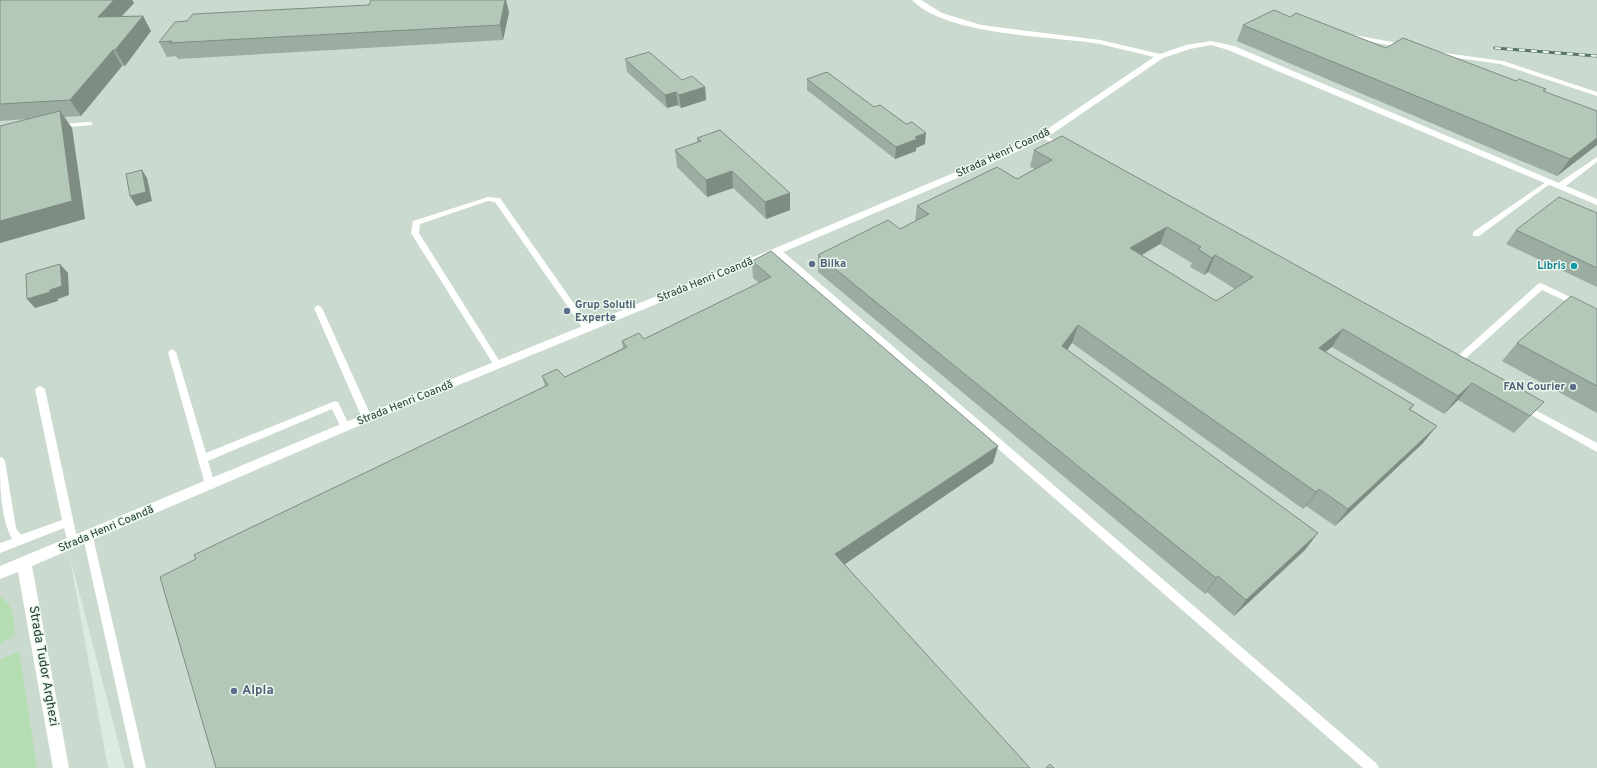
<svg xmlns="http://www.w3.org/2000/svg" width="1597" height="768" font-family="Overpass,sans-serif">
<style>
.built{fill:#cadace}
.green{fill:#b4deb2}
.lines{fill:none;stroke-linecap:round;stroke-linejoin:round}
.lane{fill:#fff;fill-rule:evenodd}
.street{fill:#fff;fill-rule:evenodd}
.rail-casing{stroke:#577664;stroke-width:3}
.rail{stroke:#ecf7ee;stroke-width:2;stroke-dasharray:6;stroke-linecap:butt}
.wall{fill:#9baca0;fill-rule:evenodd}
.shaded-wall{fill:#7e8c82}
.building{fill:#b4c8ba;stroke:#7e8c82;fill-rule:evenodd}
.service-dot{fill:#5c6f8a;stroke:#ecf7ee;stroke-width:1.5}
.culture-dot{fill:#0f9aa8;stroke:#ecf7ee;stroke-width:1.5}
.labels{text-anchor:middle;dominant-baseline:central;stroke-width:3;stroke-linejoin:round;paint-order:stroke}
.street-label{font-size:11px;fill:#1d3a29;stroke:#ecf7ee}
.service-label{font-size:11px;font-weight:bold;fill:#4e5e75;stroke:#ecf7ee;text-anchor:start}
.culture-label{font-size:11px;font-weight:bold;fill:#0d838f;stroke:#ecf7ee;text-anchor:end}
.near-street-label{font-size:13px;fill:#1d3a29;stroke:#ecf7ee}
.near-service-label{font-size:13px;font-weight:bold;fill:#4e5e75;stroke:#ecf7ee;text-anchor:start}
</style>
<rect width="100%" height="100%" fill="#dceadf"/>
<!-- built -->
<path class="built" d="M 0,0 L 1597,0 L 1597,768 L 125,768 L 69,553 L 108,768 L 0,768 Z"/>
<!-- green -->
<path class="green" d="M 0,597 C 14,604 14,621 15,635 L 0,644 Z
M 19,651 L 37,768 L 0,768 L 0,660 Z"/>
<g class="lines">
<!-- lane -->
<path class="lane" d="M 1348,34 L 1404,44 L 1407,46 L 1404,48 L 1346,37 L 1345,36 Z
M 1438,52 L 1503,61 L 1597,92 L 1597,96 L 1500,64 L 1436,55 L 1435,54 Z
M 90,122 L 93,124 L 92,125 L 58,128 L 55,126 L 58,124 Z
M 1043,134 L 1065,146 L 1066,147 L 1065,148 L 1061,148 L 1041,137 L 1041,135 Z
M 1597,157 L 1597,162 L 1563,188 L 1557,188 L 1557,184 Z
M 1549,180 L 1553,182 L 1551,183 L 1479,236 L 1473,236 L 1473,232 Z
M 488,197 L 500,198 L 591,328 L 590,330 L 584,330 L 495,202 L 488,201 L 420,224 L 419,233 L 502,365 L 498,368 L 495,367 L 411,233 L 413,221 Z
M 774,249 L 780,249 L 1377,764 L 1379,768 L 1363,768 L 774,253 L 773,251 Z
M 1541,283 L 1597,310 L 1597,316 L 1542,290 L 1456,367 L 1450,367 L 1449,365 L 1450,363 L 1538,284 Z
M 318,305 L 322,308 L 372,418 L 370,420 L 364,420 L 362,418 L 314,308 Z
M 172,349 L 176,352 L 206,453 L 335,401 L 338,402 L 350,427 L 348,430 L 342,430 L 332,409 L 208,461 L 215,485 L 214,488 L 210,489 L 206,488 L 168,352 Z
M 40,386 L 45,389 L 78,543 L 77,546 L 73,547 L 69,546 L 64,528 L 0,553 L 0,543 L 12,539 C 0,517 0,482 0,457 L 3,458 L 5,461 L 16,528 L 20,534 L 23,534 L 62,520 L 35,389 Z
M 1524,404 L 1597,443 L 1597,452 L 1521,409 L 1519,407 L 1521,405 Z
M 88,533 L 92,534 L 93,537 L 146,768 L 134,768 L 83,537 L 84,534 Z"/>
<!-- street -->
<path class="street" d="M 912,0 L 921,0 L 942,13 L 981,25 L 1100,40 L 1160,54 L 1186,45 L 1211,41 L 1234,46 L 1597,199 L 1597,205 L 1228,50 L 1211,45 L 1190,49 L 1163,58 L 1046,138 L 988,165 L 781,253 L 349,430 L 32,566 L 69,768 L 53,768 L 18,572 L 0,579 L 0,566 L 341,424 L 773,249 L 982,161 L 1040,134 L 1154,57 C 1136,53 1118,48 1100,44 C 1051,36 947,36 912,0 Z"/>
<defs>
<path id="rail" d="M 1495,48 L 1597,56"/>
</defs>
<!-- rail casing -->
<use href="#rail" class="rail-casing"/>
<!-- rail -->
<use href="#rail" class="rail"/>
</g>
<!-- wall -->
<path class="wall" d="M 0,0 L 132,0 L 134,3 L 122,16 L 143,16 L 151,31 L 125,66 L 122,66 L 81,116 L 64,117 L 72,128 L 85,219 L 28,119 L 0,121 Z
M 509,12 L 503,40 L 178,59 L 176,56 L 167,57 L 159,42 Z
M 1290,17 L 1386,48 L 1516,81 L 1546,89 L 1544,92 L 1597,145 L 1557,176 L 1237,41 L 1243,25 Z
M 625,59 L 682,80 L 705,87 L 706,100 L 681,108 L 678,105 L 667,108 L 627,72 Z
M 807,79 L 925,144 L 916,148 L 916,151 L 895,159 L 807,90 Z
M 697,138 L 790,193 L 790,210 L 766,219 L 733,188 L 707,197 L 677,167 L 675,150 L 697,143 Z
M 1034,150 L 1544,402 L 1514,433 L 1458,400 L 1444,414 L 1332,347 L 1325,352 L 1414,405 L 1410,410 L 1423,443 L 1335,526 L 1306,506 L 1303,509 L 1072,343 L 1067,350 L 1305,550 L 1234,616 L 1207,592 L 1205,594 L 818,272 L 818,255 L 900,229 L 915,221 L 917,206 L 1017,179 L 1035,169 L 1030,167 ZM 1160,244 L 1192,263 L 1190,267 L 1204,275 L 1208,272 L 1235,289 L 1216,301 L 1142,255 Z
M 1597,213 L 1597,287 L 1506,244 L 1516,230 Z
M 752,261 L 998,446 L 993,463 L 196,559 L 545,386 L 542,376 L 565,377 L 623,348 L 622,341 L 644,339 L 759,283 L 753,278 Z
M 1597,309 L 1597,413 L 1502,361 L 1517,343 Z"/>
<!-- shaded-wall -->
<path class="shaded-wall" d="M 114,0 L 132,0 L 134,3 L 107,32 L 98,17 Z
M 505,0 L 506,0 L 509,12 L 503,40 L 500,25 Z
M 143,16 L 151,31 L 125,66 L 115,50 Z
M 113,50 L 122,66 L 81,116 L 70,100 Z
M 705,87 L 706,100 L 681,108 L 679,95 Z
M 676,92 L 678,105 L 667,108 L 665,95 Z
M 60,111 L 72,128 L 85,219 L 0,243 L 0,221 Z
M 926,133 L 925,144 L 916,148 L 916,151 L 895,159 L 896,147 L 915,137 Z
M 1597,138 L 1597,145 L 1557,176 L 1570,159 Z
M 142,170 L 147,178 L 152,201 L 136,206 L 130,196 Z
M 732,171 L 733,188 L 707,197 L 706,180 Z
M 790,193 L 790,210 L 766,219 L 765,202 Z
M 1167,227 L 1160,244 L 1124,265 L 1130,248 Z
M 1215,255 L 1208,272 L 1204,275 L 1212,258 Z
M 60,264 L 68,273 L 69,295 L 58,299 L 58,301 L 35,308 L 27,299 Z
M 1078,325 L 1072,343 L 1057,364 L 1062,346 Z
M 1343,329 L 1332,347 L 1308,365 L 1319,348 Z
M 1472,383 L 1458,400 L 1444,414 L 1458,396 Z
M 1437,426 L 1423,443 L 1335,526 L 1348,509 Z
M 998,446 L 993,463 L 835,571 L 835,554 Z
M 1319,489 L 1306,506 L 1303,509 L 1316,492 Z
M 1318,533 L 1305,550 L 1234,616 L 1246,600 Z
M 1218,576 L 1207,592 L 1205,594 L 1216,578 Z"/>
<!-- building -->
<path class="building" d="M 0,0 L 114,0 L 98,17 L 143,16 L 115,50 L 113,50 L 70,100 L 0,104 Z
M 371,0 L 505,0 L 500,25 L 169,43 L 172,41 L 159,42 L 175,22 L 187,21 L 193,14 L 369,5 Z
M 1274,10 L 1290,17 L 1296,13 L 1386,48 L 1403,38 L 1516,81 L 1519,79 L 1546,89 L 1543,91 L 1597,111 L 1597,138 L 1570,159 L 1243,25 Z
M 649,52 L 682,80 L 692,76 L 705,87 L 679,95 L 676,92 L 665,95 L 625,59 Z
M 827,72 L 874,107 L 880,105 L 906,124 L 912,122 L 926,133 L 915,137 L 917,139 L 896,147 L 807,79 Z
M 60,111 L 72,201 L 0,221 L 0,126 Z
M 720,130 L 790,193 L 765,202 L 732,171 L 706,180 L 675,150 L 701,141 L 697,138 Z
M 1062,136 L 1544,402 L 1530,416 L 1472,383 L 1458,396 L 1343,329 L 1319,348 L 1414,405 L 1409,409 L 1437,426 L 1348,509 L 1319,489 L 1316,492 L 1078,325 L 1062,346 L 1318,533 L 1246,600 L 1218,576 L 1216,578 L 818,255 L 888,220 L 900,229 L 929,214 L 917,206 L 997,167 L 1017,179 L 1052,160 L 1034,150 ZM 1167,227 L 1201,247 L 1198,249 L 1212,258 L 1215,255 L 1253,277 L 1216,301 L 1130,248 Z
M 142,170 L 146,192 L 130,196 L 126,174 Z
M 1559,197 L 1597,213 L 1597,268 L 1516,230 Z
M 771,251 L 998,446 L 835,554 L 1030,768 L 216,768 L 160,577 L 196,559 L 194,555 L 202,551 L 548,385 L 542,376 L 557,369 L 565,377 L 627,347 L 622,341 L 639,333 L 644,339 L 771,277 L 752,261 Z
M 60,264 L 62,286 L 50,290 L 50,292 L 27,299 L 26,274 Z
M 1571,296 L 1597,309 L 1597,386 L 1517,343 Z
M 1050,764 L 1054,768 L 1046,768 Z"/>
<!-- markers -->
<g class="service-dot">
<circle cx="812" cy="264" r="4"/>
<circle cx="567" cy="311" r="4"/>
<circle cx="1573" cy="387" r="4"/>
<circle cx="234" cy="691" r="4"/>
</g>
<circle class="culture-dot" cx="1574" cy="266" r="4"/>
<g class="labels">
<!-- street labels -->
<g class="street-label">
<text transform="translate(1003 153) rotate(-25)">Strada Henri Coandă</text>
<text transform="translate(705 280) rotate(-22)">Strada Henri Coandă</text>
<text transform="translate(405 403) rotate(-22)">Strada Henri Coandă</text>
<text transform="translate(106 529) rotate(-23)">Strada Henri Coandă</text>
</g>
<!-- service labels -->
<g class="service-label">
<text x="820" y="264">Bilka</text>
<text x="575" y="305">Grup Solutii<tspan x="575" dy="13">Experte</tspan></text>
<text x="1565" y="387" text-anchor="end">FAN Courier</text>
</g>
<!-- culture labels -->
<g class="culture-label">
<text x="1566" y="266">Libris</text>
</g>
<!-- near-street labels -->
<g class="near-street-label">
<text transform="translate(43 666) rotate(80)">Strada Tudor Arghezi</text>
</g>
<!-- near-service labels -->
<g class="near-service-label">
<text x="242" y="691">Alpla</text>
</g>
</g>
</svg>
